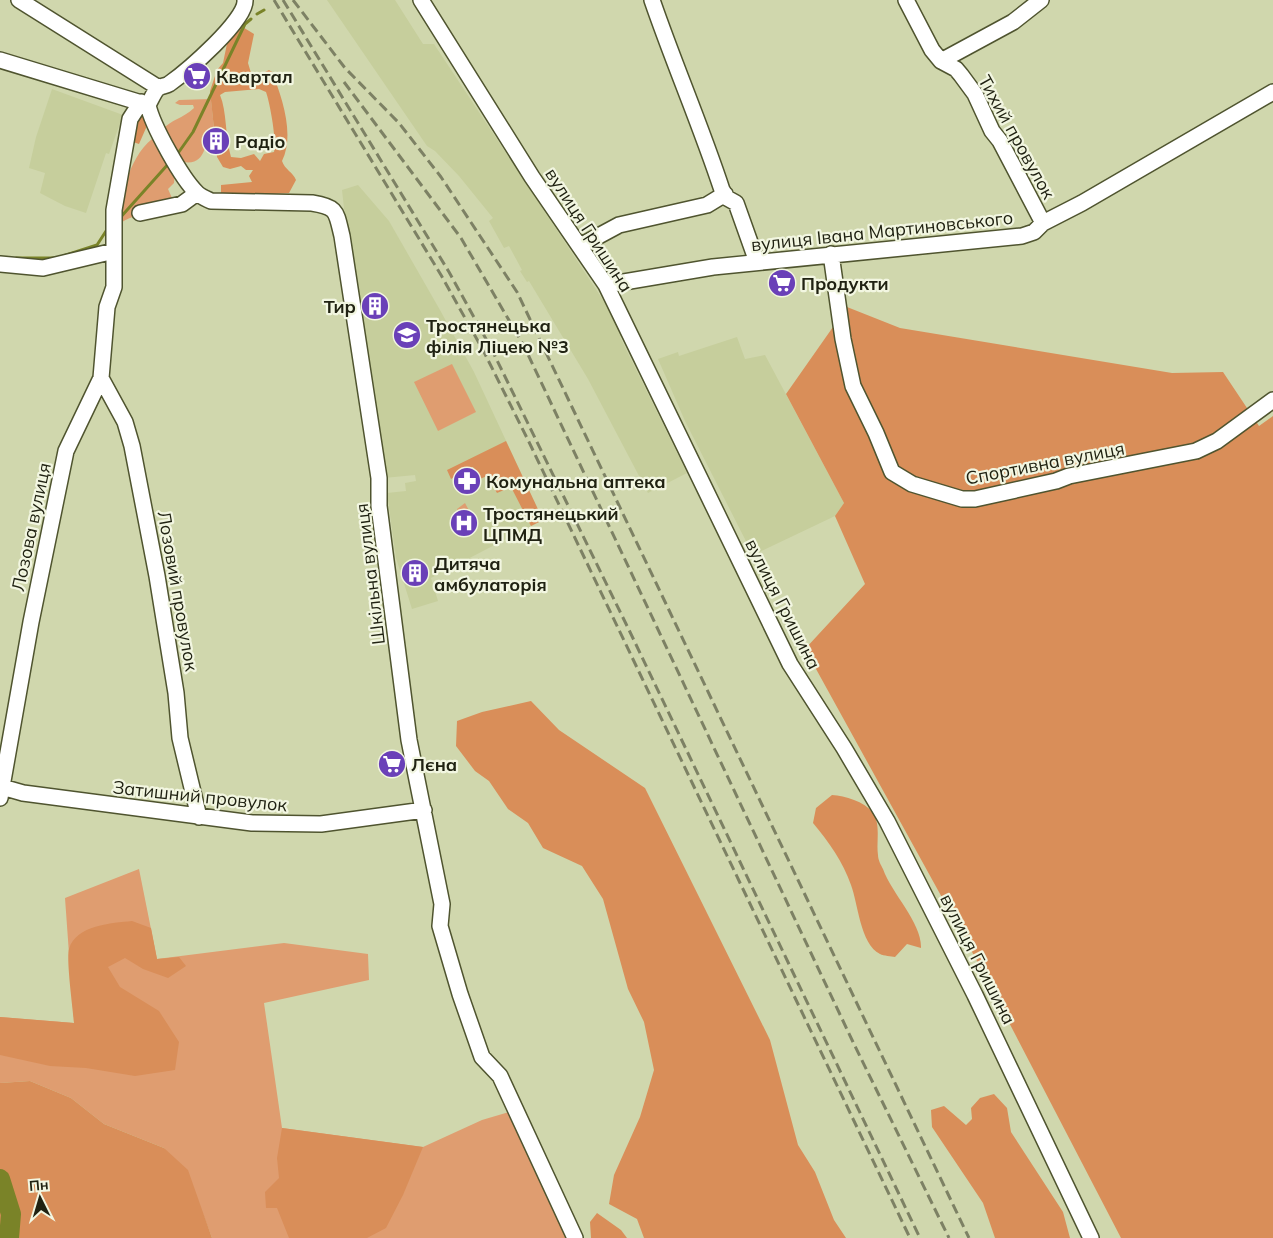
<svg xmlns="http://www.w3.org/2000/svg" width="1273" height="1238" font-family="Mulish,sans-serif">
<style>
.built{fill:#c6ce9c}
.green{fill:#df9d70}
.forest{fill:#d98e59;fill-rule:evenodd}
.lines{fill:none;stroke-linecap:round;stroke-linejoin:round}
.stream{stroke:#7a8328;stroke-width:3}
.river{stroke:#7a8328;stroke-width:20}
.minor-casing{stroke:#4f542f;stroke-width:18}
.minor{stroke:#fff;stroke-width:15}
.rail{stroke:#7d8164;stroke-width:3;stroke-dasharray:10 5;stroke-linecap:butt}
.labels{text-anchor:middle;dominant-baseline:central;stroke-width:4.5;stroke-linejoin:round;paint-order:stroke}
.poi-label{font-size:18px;font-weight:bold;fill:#202212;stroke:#f2f6e1;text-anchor:start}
.street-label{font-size:18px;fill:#202212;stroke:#f2f6e1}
</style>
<rect width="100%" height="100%" fill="#d0d7ad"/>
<!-- built -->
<path class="built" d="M 327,0 L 395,0 L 423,44 L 434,44 L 605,303 L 623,335 L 620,337 L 687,473 L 648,493 L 588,379 L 529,281 L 527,282 L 520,271 L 522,270 L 509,246 L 504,248 L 489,221 L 493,218 L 459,176 L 435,151 L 427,146 Z
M 52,89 L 123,115 L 109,154 L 106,153 L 86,213 L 65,206 L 40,193 L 45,173 L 29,168 L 36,137 Z
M 358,185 L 389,221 L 440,310 L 474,372 L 543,520 L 431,578 L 438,601 L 412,609 L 396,558 L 387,493 L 406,491 L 405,483 L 416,481 L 415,475 L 384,478 L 352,280 L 342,190 Z
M 737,337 L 745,359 L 765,355 L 844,503 L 835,516 L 753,555 L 685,421 L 658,359 L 678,352 L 679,356 Z"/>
<!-- green -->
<path class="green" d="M 211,99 L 214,129 C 202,142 209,169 178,161 L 162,130 C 172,119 182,119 194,108 L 193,105 L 180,105 L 175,103 L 179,100 Z
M 152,139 L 156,139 L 175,169 L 174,183 L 168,189 L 172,198 C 156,212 132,213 115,227 C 122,197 127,160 152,139 Z
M 452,364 L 476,412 L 438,431 L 414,382 Z
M 465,503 L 475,522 L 467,527 L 457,509 Z
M 139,869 L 157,959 L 284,943 L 368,954 L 369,980 L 264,1003 L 282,1128 L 423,1147 L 482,1120 L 509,1112 L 568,1238 L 212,1238 L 203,1214 L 164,1148 L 104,1124 L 71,1098 L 30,1081 L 0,1083 L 0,1017 L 74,1023 L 65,898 Z"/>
<!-- forest -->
<path class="forest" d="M 241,26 L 254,34 L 248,63 L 251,73 L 261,74 L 269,70 L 272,72 C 282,97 295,135 282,161 C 285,170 293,172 296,180 L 289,193 L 221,197 L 221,185 L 252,182 L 249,176 L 253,170 L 246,170 L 241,166 L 230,169 L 223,167 L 217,157 L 210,91 L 217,70 L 223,63 L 228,39 ZM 259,89 L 266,92 C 270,103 277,142 274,152 L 264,154 L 260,161 L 254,154 L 241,158 L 231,157 C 225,137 227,111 220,95 L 225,92 Z
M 138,111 L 147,114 L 146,128 L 139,144 L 133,142 Z
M 847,307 L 900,328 L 1172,373 L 1223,372 L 1259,426 L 1273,416 L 1273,1238 L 1121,1238 L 977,961 L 805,649 L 865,584 L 835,516 L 844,503 L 786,394 Z
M 506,441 L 543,520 L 531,526 L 511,487 L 497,493 L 487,476 L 480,479 L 473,467 L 451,479 L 447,470 Z
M 531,701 L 559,730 L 645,788 L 770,1040 L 798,1145 L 815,1172 L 834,1220 L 846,1238 L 644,1238 L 637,1219 L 609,1204 L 614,1175 L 640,1117 L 654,1070 L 644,1022 L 628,989 L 603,899 L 582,866 L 543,848 L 528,823 L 508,809 L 489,781 L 475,771 L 456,746 L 457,721 L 482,712 Z
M 832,795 C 845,796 864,801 873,813 C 881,825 876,842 878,855 C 878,860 881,865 883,869 C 892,894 922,923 921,948 L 907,944 L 895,957 C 891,956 884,956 880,954 C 860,944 858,903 851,885 C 843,862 829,842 813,823 L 816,808 Z
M 132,921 L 151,928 L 157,959 L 179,957 L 186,966 L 168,978 L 143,969 L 125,958 L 108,967 L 120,987 L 159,1011 L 179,1042 L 175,1070 L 135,1076 L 86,1068 L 50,1066 L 0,1055 L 0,1017 L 74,1023 C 73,1009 66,959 69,949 C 76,925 112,923 132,921 Z
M 30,1081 L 71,1098 L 104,1124 L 164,1148 L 188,1170 L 212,1238 L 0,1238 L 0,1083 Z
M 994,1094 L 1007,1108 L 1011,1132 L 1063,1212 L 1070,1238 L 995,1238 L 983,1203 L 932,1127 L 931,1110 L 944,1106 L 966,1125 L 972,1119 L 971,1108 L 980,1098 Z
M 282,1128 L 423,1147 L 403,1195 L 386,1228 L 367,1238 L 289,1238 L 277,1208 L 266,1208 L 265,1192 L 279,1178 L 277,1158 Z
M 597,1213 L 621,1230 L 627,1238 L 591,1238 L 590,1222 Z"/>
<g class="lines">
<!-- stream -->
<path class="stream" d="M 257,14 L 264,10
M 176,156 L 193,132 L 245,24 L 251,19
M 119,219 L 170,162
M 63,256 L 97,245 L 108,228
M 16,258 L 55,258"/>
<!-- river -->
<path class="river" d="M 0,1179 L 11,1214 L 9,1238"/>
<defs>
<path id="minor" d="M 19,0 L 159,88
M 245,0 C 247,20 186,72 169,84 C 166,86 161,86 158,88 C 154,92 151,100 148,105 C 152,125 182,179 197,193 C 201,197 207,199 211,201 L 312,203 C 338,207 336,212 342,236 L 379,478 L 379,506 L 409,740 L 442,904 L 440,926 L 460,994 L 482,1057 L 500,1076 L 575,1238
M 421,0 L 532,177 L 606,285 L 790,664 L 844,748 L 887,821 L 975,995 L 1091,1238
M 652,0 C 674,64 701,126 722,190 L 727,198 L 736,203 L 757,262
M 906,0 L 932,50 L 941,61 L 956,69 L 961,75 L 975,94 L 992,131 L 1000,141 L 1043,223
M 0,60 L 148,105
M 941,61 L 1013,22 L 1041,0
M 140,213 L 182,204 L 197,193
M 580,246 L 619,225 L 707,205 L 725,194
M 831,254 L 843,339 L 853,386 L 876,433 L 892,472 L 912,484 L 962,499 L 975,499 L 1056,481 L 1069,476 L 1196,451 L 1217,441 L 1273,400
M 0,264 L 43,268 L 114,251
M 606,285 L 713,267 L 1022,236 L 1034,232 L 1043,223 L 1082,203 L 1273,92
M 101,378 L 125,422 L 132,446 L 157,576 L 176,693 L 180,738 L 199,817
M 2,787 L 23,793 L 252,823 L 321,824 L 424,810
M 0,798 L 31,622 L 66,451 L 101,378 L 107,307 L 114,287 L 114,210 L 130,119 L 141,102"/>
</defs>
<!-- minor casing -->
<use href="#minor" class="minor-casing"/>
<!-- minor -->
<use href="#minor" class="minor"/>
<!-- rail -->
<path class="rail" d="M 274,0 L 441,275 L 484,352 L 529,442 L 910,1238
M 283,0 L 449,272 L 491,348 L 630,632 L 920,1238
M 293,0 L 345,68 L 399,123 L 441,177 L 517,292 L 969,1238
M 344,82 L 461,238 L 524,346 L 853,1042 L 949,1238"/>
</g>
<!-- icons -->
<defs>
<symbol id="supermarket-disc" viewBox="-11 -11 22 22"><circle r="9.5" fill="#6a40b8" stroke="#f2f6e1"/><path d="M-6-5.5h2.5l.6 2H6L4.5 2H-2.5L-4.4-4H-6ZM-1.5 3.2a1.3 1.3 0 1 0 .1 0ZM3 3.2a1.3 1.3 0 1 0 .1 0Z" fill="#fff"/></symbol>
<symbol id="building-disc" viewBox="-11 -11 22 22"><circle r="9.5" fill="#6a40b8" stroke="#f2f6e1"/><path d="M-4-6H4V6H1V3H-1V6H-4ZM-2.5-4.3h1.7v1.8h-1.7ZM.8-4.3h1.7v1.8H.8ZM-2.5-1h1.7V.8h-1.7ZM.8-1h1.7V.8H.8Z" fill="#fff"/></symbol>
<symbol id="school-disc" viewBox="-11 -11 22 22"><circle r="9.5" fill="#6a40b8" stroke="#f2f6e1"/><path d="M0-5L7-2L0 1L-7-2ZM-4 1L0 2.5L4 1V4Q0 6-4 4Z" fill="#fff"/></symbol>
<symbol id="pharmacy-disc" viewBox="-11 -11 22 22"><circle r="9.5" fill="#6a40b8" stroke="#f2f6e1"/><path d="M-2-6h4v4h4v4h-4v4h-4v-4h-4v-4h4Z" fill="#fff"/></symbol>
<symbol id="hospital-disc" viewBox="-11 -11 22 22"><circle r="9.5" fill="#6a40b8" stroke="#f2f6e1"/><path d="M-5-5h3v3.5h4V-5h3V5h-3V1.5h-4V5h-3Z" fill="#fff"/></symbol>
</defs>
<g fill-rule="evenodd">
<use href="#supermarket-disc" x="181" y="60" width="32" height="32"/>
<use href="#building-disc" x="200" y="125" width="32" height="32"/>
<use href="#supermarket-disc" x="766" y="267" width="32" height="32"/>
<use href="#building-disc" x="359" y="290" width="32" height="32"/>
<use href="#school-disc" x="391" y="319" width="32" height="32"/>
<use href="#pharmacy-disc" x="451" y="465" width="32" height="32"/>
<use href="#hospital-disc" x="448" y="507" width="32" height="32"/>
<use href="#building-disc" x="399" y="557" width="32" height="32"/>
<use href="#supermarket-disc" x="376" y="748" width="32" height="32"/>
</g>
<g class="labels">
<!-- poi labels -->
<g class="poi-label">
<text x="216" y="76">Квартал</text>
<text x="235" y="141">Радіо</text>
<text x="801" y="283">Продукти</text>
<text x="356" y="306" text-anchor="end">Тир</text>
<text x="426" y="325">Тростянецька<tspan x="426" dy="21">філія Ліцею №3</tspan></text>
<text x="486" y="481">Комунальна аптека</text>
<text x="483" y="513">Тростянецький<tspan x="483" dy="21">ЦПМД</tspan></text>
<text x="434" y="563">Дитяча<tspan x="434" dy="21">амбулаторія</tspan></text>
<text x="411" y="764">Лєна</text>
</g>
<!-- street labels -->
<g class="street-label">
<text transform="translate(1017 137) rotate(61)">Тихий провулок</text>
<text transform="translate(589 230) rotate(57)">вулиця Гришина</text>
<text transform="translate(882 231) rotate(-6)">вулиця Івана Мартиновського</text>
<text transform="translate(1045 463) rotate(-11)">Спортивна вулиця</text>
<text transform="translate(31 527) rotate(-78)">Лозова вулиця</text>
<text transform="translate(370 574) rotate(-97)">Шкільна вулиця</text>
<text transform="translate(178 591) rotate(80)">Лозовий провулок</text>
<text transform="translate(783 604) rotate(63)">вулиця Гришина</text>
<text transform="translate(200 796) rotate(6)">Затишний провулок</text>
<text transform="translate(978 959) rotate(63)">вулиця Гришина</text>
</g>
</g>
<!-- north arrow -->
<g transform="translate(40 1198) rotate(355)" stroke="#f2f6e1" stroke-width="4" paint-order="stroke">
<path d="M0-4L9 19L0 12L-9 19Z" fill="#202212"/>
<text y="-8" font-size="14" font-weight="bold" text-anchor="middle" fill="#202212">Пн</text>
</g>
</svg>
